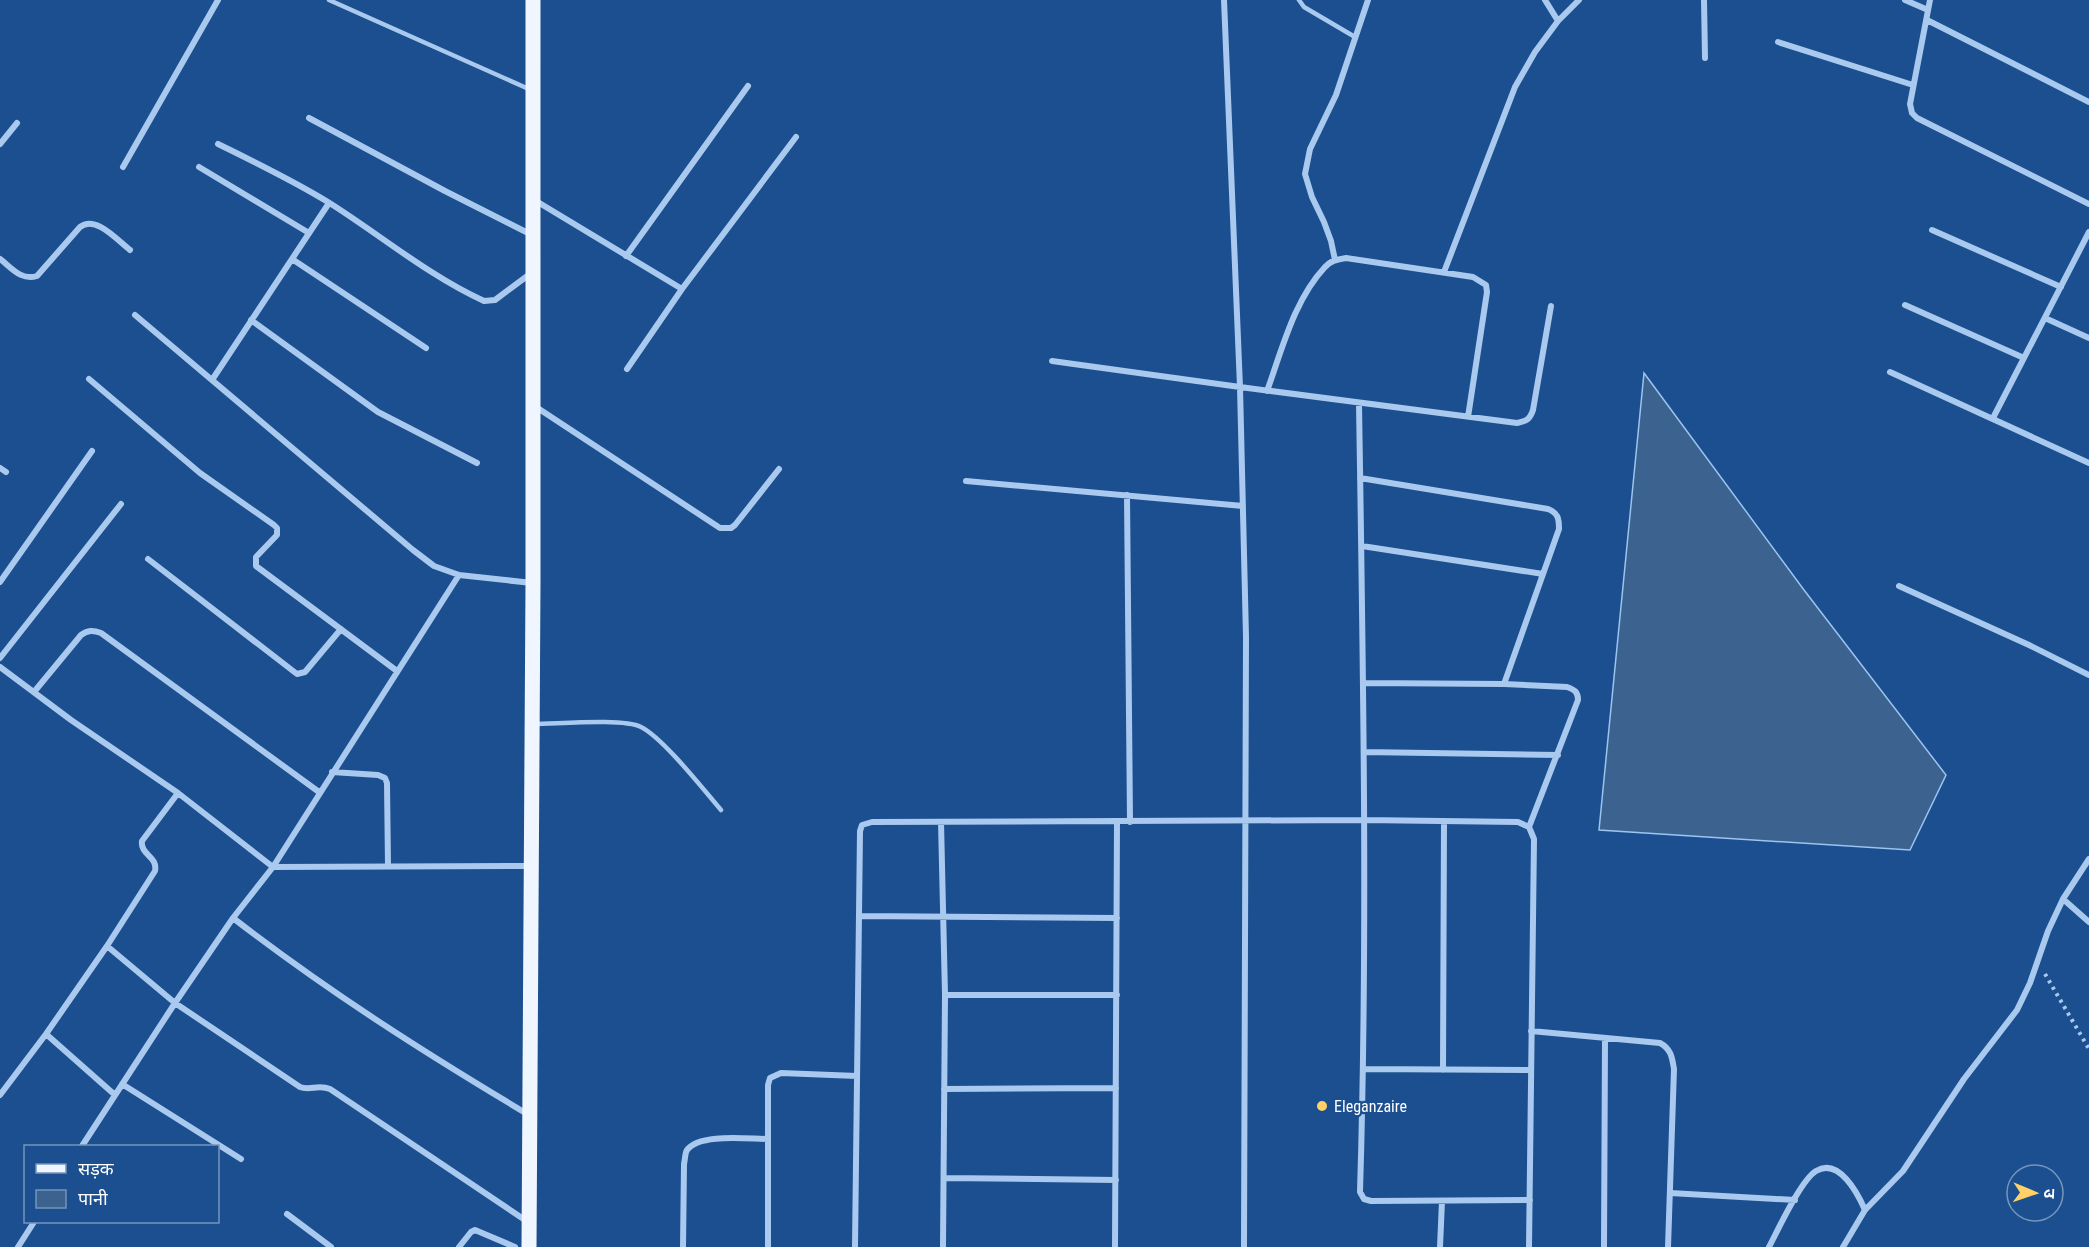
<svg xmlns="http://www.w3.org/2000/svg" width="2089" height="1247" font-family="'Roboto Condensed','Noto Sans Devanagari',sans-serif">
<style>
.water{fill:#3c6290;stroke:#9cc4f0;stroke-width:1.5}
.lines{fill:none;stroke-linecap:round;stroke-linejoin:round}
.path{stroke:#a9c9ee;stroke-width:4;stroke-dasharray:3 4.5;stroke-linecap:butt}
.service{stroke:#a9c9ee;stroke-width:4.5}
.minor{stroke:#a9c9ee;stroke-width:6}
.primary{stroke:#f0f6ff;stroke-width:15}
.poi-dot{fill:#ffd166;stroke:#1b4f8f;stroke-width:2}
.labels{text-anchor:middle;dominant-baseline:central;stroke-width:4.5;stroke-linejoin:round;paint-order:stroke}
.poi-label{font-size:16px;fill:#fff;stroke:#1b4f8f;text-anchor:start}
</style>
<rect width="100%" height="100%" fill="#1b4f8f"/>
<!-- water -->
<path class="water" d="M 1644,373 L 1804,590 L 1946,775 L 1910,850 L 1599,830 Z"/>
<g class="lines">
<!-- path -->
<path class="path" d="M 2045,974 L 2089,1049"/>
<!-- service -->
<path class="service" d="M 329,0 L 531,90
M 1299,0 L 1304,7 L 1355,37
M 534,724 C 557,724 623,718 641,727 C 663,738 703,789 721,810"/>
<!-- minor -->
<path class="minor" d="M 1224,0 L 1240,387 L 1246,637 L 1244,1247
M 1545,0 L 1558,21
M 1704,0 L 1705,58
M 1905,0 L 1928,10
M 1930,0 L 1910,104 L 1912,113 L 1917,118 L 2089,204
M 1927,20 L 2089,102
M 1778,42 L 1913,85
M 309,118 L 445,191 L 532,235
M 0,144 L 17,123
M 218,144 C 255,162 292,180 328,202 C 379,234 429,276 484,301 L 495,300 L 530,274
M 123,167 L 218,0
M 199,167 L 309,233
M 536,201 L 682,289
M 1932,230 L 2061,287
M 626,256 L 748,86
M 0,259 C 12,268 21,281 37,276 L 80,227 C 96,215 117,240 130,250
M 292,259 L 426,348
M 1335,260 L 1331,241 L 1324,222 L 1312,197 L 1305,174 L 1310,149 L 1336,95 L 1368,0
M 1444,272 L 1515,87 L 1535,52 L 1558,21 L 1579,0
M 1905,305 L 2024,358
M 135,315 L 413,550 L 434,566 L 459,575 L 532,583
M 2045,318 L 2089,338
M 251,320 L 378,412 L 477,463
M 1052,361 L 1240,387 L 1517,423 C 1527,421 1530,419 1533,410 L 1551,306
M 627,369 L 682,289 L 796,137
M 1890,372 L 2089,463
M 89,379 L 200,473 L 274,525 L 277,528 L 277,535 L 256,557 L 256,566 L 397,671
M 212,380 L 329,203
M 1267,391 C 1282,350 1294,300 1325,267 C 1330,261 1338,259 1346,258 L 1473,277 L 1486,285 L 1487,292 L 1468,417
M 1359,403 C 1363,666 1368,929 1360,1192 L 1364,1199 L 1371,1201 L 1530,1200
M 536,407 L 720,528 L 731,528 L 735,525 L 779,469
M 1993,418 L 2089,232
M 0,468 L 6,472
M 1360,478 L 1548,509 C 1558,513 1559,518 1559,529 L 1504,684
M 966,481 L 1243,506
M 1127,495 L 1130,822
M 1362,546 L 1543,574
M 148,559 L 297,674 L 305,672 L 341,629
M 0,582 L 92,451
M 1899,586 L 2029,645 L 2089,675
M 0,658 L 121,504
M 0,667 L 71,720 L 178,793 L 273,867 L 530,866
M 1364,683 L 1504,684 L 1567,687 C 1575,690 1578,692 1578,700 L 1529,827
M 34,692 L 81,635 C 88,630 93,630 101,633 L 319,792
M 1364,752 L 1558,755
M 332,772 L 378,775 L 385,778 L 387,783 L 388,866
M 941,822 L 945,995 L 943,1247
M 2063,899 L 2089,922
M 859,916 L 1117,918
M 233,918 C 329,992 425,1053 529,1115
M 107,946 L 175,1003 L 300,1087 C 310,1091 318,1084 330,1089 L 528,1222
M 945,995 L 1117,995
M 1531,1031 L 1660,1043 C 1671,1049 1672,1057 1674,1069 L 1668,1247
M 1364,1069 L 1531,1070
M 1443,1070 L 1444,821
M 122,1084 L 241,1159
M 944,1089 L 1116,1088
M 0,1095 L 46,1034
M 115,1095 L 46,1034 L 107,946 L 155,871 C 158,856 140,855 142,841 L 178,793
M 82,1146 L 175,1003 L 233,918 L 273,867 L 459,575
M 944,1178 L 1116,1180
M 1670,1193 L 1795,1200
M 287,1214 L 331,1247
M 18,1247 L 34,1222
M 459,1247 L 471,1232 L 475,1230 L 515,1247
M 683,1247 L 684,1164 C 685,1160 685,1153 687,1150 C 699,1133 748,1139 768,1139
M 768,1247 L 768,1085 L 770,1078 L 781,1073 L 857,1076
M 855,1247 L 860,831 L 862,825 L 872,822 L 1364,820 L 1518,822 L 1529,827 L 1534,839 L 1529,1247
M 1115,1247 L 1117,822
M 1440,1247 L 1442,1201
M 1604,1247 L 1605,1038
M 1769,1247 C 1778,1230 1801,1180 1816,1171 C 1839,1157 1858,1194 1865,1210
M 1843,1247 L 1865,1210 L 1903,1171 L 1964,1079 L 2017,1010 L 2030,983 L 2048,931 L 2063,899 L 2089,859"/>
<!-- primary -->
<path class="primary" d="M 529,1247 L 533,583 L 533,0"/>
</g>
<!-- markers -->
<circle class="poi-dot" cx="1322" cy="1106" r="6"/>
<g class="labels">
<!-- poi labels -->
<g class="poi-label">
<text x="1334" y="1106">Eleganzaire</text>
</g>
</g>
<!-- legend -->
<rect x="24" y="1145" width="195" height="78" fill="#1b4f8f" stroke="#7695bc" stroke-width="1.5"/>
<rect x="36" y="1164" width="30" height="9" fill="#f0f6ff" stroke="#7695bc" stroke-width="1.5"/>
<text x="78" y="1175" font-size="18" fill="#ffffff">सड़क</text>
<rect x="36" y="1190" width="30" height="18" fill="#3c6290" stroke="#7695bc" stroke-width="1.5"/>
<text x="78" y="1205" font-size="18" fill="#ffffff">पानी</text>
<!-- north arrow -->
<g transform="translate(2035 1193) rotate(92)"><circle r="28" fill="#1b4f8f" stroke="#7695bc" stroke-width="1.5"/>
<path d="M0-4.5L10 22L0 15L-10 22Z" fill="#ffd166"/>
<text y="-9" font-size="16" font-weight="bold" text-anchor="middle" fill="#ffffff">उ</text>
</g>
</svg>
